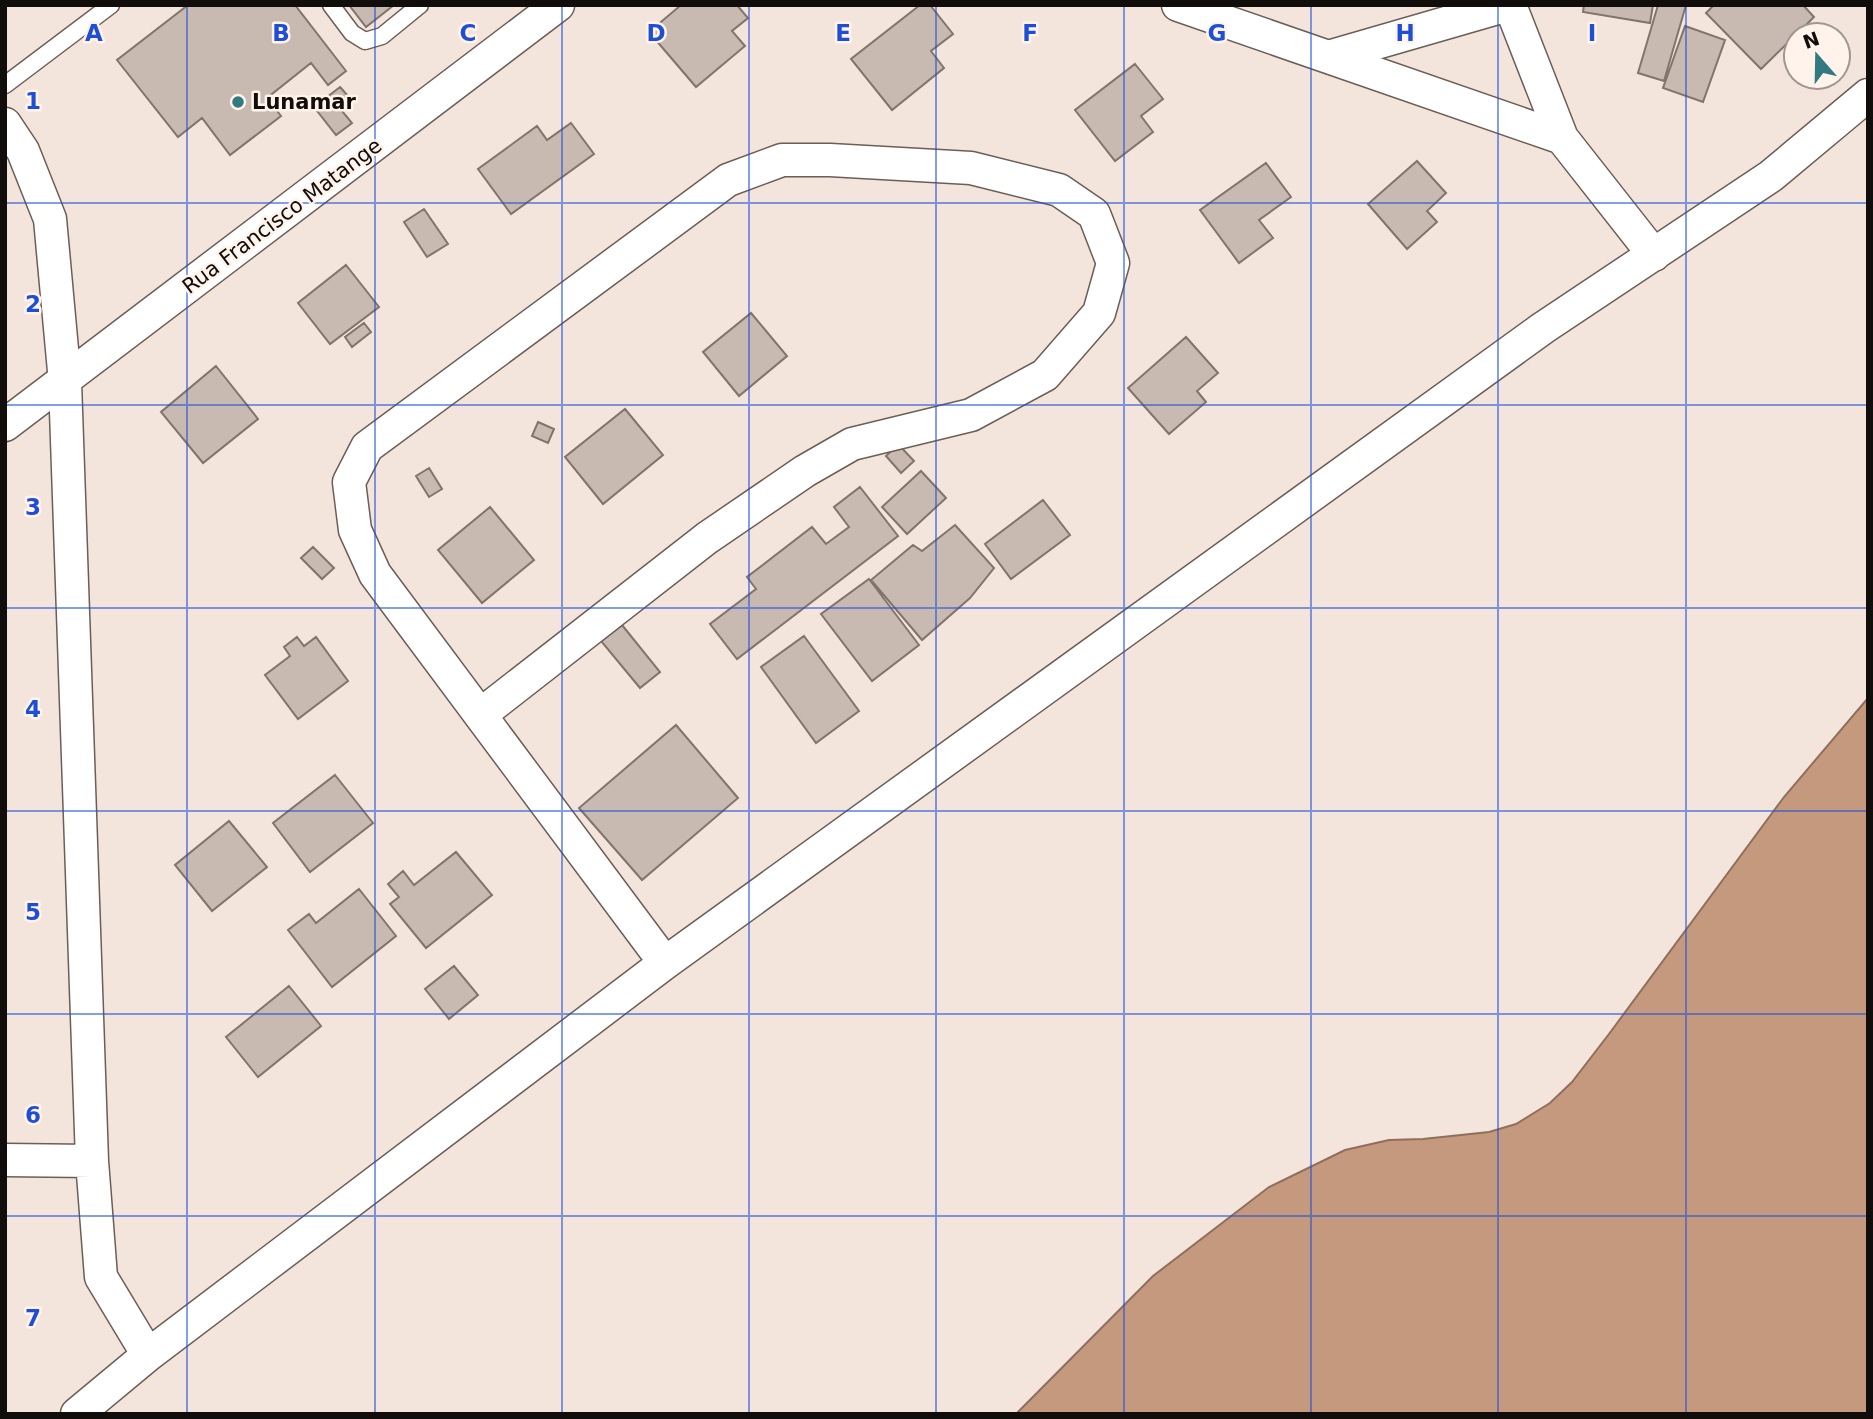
<svg xmlns="http://www.w3.org/2000/svg" width="1873" height="1419" font-family="'DejaVu Sans',sans-serif">
<style>
.water{fill:#c5997e;stroke:#8f6f5b;stroke-width:2}
.building{fill:#c8bab1;stroke:#81746b;stroke-width:2}
.lines{fill:none;stroke-linecap:round;stroke-linejoin:round}
.service-casing{stroke:#6b5e57;stroke-width:19}
.minor-casing{stroke:#6b5e57;stroke-width:35}
.service{stroke:#fff;stroke-width:16}
.minor{stroke:#fff;stroke-width:32}
.grid{fill:none;stroke:#1d4ed8;stroke-width:2;stroke-opacity:0.55}
.poi-dot{fill:#327a81;stroke:#fff3eb;stroke-width:2.5}
.labels{text-anchor:middle;dominant-baseline:central;stroke-width:5;stroke-linejoin:round;paint-order:stroke}
.poi-label{font-size:21px;font-weight:bold;fill:#110d0a;stroke:#fff3eb;text-anchor:start}
.street-label{font-size:21px;fill:#110d0a;stroke:#fff3eb}
.grid-label{font-size:23px;text-anchor:middle;font-weight:bold;fill:#1d4ed8;stroke:#fff3eb;stroke-width:5;stroke-linejoin:round;paint-order:stroke}
</style>
<rect width="100%" height="100%" fill="#f4e5dc"/>
<!-- water -->
<path class="water" d="M 1868,698 L 1868,1414 L 1016,1414 L 1153,1276 L 1269,1187 L 1345,1150 L 1389,1140 L 1423,1139 L 1489,1132 L 1516,1124 L 1550,1103 L 1572,1082 L 1609,1034 L 1784,797 Z"/>
<!-- building -->
<path class="building" d="M 188,5 L 295,5 L 346,71 L 328,85 L 311,63 L 267,98 L 281,116 L 230,155 L 202,118 L 178,137 L 117,60 Z
M 349,5 L 394,5 L 366,27 Z
M 681,5 L 737,5 L 748,18 L 732,31 L 745,46 L 696,87 L 649,32 Z
M 920,5 L 930,5 L 953,34 L 931,51 L 944,68 L 892,110 L 851,59 Z
M 1584,5 L 1653,5 L 1650,23 L 1583,12 Z
M 1658,5 L 1686,5 L 1664,81 L 1638,73 Z
M 1714,5 L 1803,5 L 1814,17 L 1761,69 L 1706,13 Z
M 1685,26 L 1725,40 L 1703,102 L 1663,88 Z
M 1135,64 L 1163,99 L 1141,116 L 1153,132 L 1115,161 L 1075,110 Z
M 340,87 L 348,96 L 337,105 L 352,123 L 336,135 L 314,107 Z
M 571,123 L 594,154 L 511,214 L 478,169 L 537,126 L 547,140 Z
M 1417,161 L 1446,193 L 1427,211 L 1437,222 L 1407,249 L 1368,204 Z
M 1266,163 L 1291,197 L 1259,220 L 1273,238 L 1239,263 L 1200,210 Z
M 424,209 L 448,244 L 427,257 L 404,222 Z
M 346,265 L 379,307 L 330,344 L 298,303 Z
M 751,313 L 787,356 L 739,396 L 703,352 Z
M 364,323 L 371,332 L 352,347 L 345,337 Z
M 1186,337 L 1218,373 L 1197,391 L 1206,402 L 1169,434 L 1128,388 Z
M 216,366 L 258,419 L 203,463 L 161,412 Z
M 625,409 L 663,455 L 603,504 L 565,457 Z
M 538,422 L 554,429 L 548,443 L 532,436 Z
M 898,444 L 914,461 L 901,473 L 886,456 Z
M 429,468 L 442,489 L 429,497 L 416,476 Z
M 921,471 L 946,498 L 907,534 L 882,507 Z
M 860,487 L 898,536 L 737,659 L 710,624 L 756,589 L 747,577 L 812,527 L 826,544 L 849,527 L 834,507 Z
M 1043,500 L 1070,535 L 1011,579 L 985,544 Z
M 490,507 L 534,560 L 482,603 L 438,550 Z
M 955,525 L 994,568 L 970,598 L 922,640 L 871,580 L 913,545 L 922,551 Z
M 313,547 L 334,568 L 322,579 L 301,558 Z
M 869,579 L 919,645 L 872,681 L 821,614 Z
M 622,625 L 660,672 L 640,688 L 601,641 Z
M 804,636 L 859,711 L 816,743 L 761,667 Z
M 297,637 L 304,646 L 316,637 L 348,681 L 298,719 L 265,675 L 290,656 L 284,647 Z
M 676,725 L 738,798 L 642,880 L 579,808 Z
M 335,775 L 373,823 L 310,872 L 273,823 Z
M 229,821 L 267,867 L 212,911 L 175,865 Z
M 456,852 L 492,895 L 426,948 L 390,904 L 399,897 L 388,884 L 403,871 L 414,885 Z
M 359,889 L 396,936 L 332,987 L 288,930 L 309,914 L 316,923 Z
M 454,966 L 478,995 L 449,1019 L 425,989 Z
M 289,986 L 321,1026 L 258,1077 L 226,1037 Z"/>
<g class="lines">
<defs>
<path id="service" d="M 331,5 L 352,33 L 365,41 L 382,36 L 420,5
M 5,85 L 111,5"/>
<path id="minor" d="M 1178,5 L 1562,138
M 1510,5 L 1562,138 L 1654,255
M 1328,57 L 1508,5
M 5,124 L 23,151 L 50,219 L 65,382 L 92,1161 L 101,1277 L 148,1355
M 5,425 L 558,5
M 480,715 L 707,538 L 805,471 L 852,444 L 971,415 L 1045,375 L 1099,313 L 1113,263 L 1094,214 L 1059,190 L 971,168 L 830,160 L 782,160 L 728,180 L 367,447 L 349,482 L 355,530 L 375,574 L 665,963
M 5,1160 L 92,1161
M 77,1414 L 148,1355 L 665,963 L 1543,328 L 1771,176 L 1868,95"/>
</defs>
<!-- service casing -->
<use href="#service" class="service-casing"/>
<!-- minor casing -->
<use href="#minor" class="minor-casing"/>
<!-- service -->
<use href="#service" class="service"/>
<!-- minor -->
<use href="#minor" class="minor"/>
</g>
<!-- grid -->
<path class="grid" d="M 187,5 L 187,1414M 375,5 L 375,1414M 562,5 L 562,1414M 749,5 L 749,1414M 936,5 L 936,1414M 1124,5 L 1124,1414M 1311,5 L 1311,1414M 1498,5 L 1498,1414M 1686,5 L 1686,1414M 5,203 L 1868,203M 5,405 L 1868,405M 5,608 L 1868,608M 5,811 L 1868,811M 5,1014 L 1868,1014M 5,1216 L 1868,1216"/>
<!-- markers -->
<circle class="poi-dot" cx="238" cy="102" r="7"/>
<g class="labels">
<!-- poi labels -->
<g class="poi-label">
<text x="252" y="102">Lunamar</text>
</g>
<!-- street labels -->
<g class="street-label">
<text transform="translate(282 216) rotate(-37)">Rua Francisco Matange</text>
</g>
</g>
<g class="grid-label">
<text x="94" y="41">A</text>
<text x="281" y="41">B</text>
<text x="468" y="41">C</text>
<text x="656" y="41">D</text>
<text x="843" y="41">E</text>
<text x="1030" y="41">F</text>
<text x="1217" y="41">G</text>
<text x="1405" y="41">H</text>
<text x="1592" y="41">I</text>
<text x="33" y="109">1</text>
<text x="33" y="312">2</text>
<text x="33" y="515">3</text>
<text x="33" y="717">4</text>
<text x="33" y="920">5</text>
<text x="33" y="1123">6</text>
<text x="33" y="1326">7</text>
</g>
<!-- border -->
<rect width="1873" height="1419" fill="none" stroke="#110d0a" stroke-width="14"/>
<!-- north arrow -->
<g transform="translate(1817 56) rotate(340)"><circle r="33" fill="#fff3eb" stroke="#a09791" stroke-width="2"/>
<path d="M0-5L12 26L0 18L-12 26Z" fill="#327a81"/>
<text y="-10" font-size="19" font-weight="bold" text-anchor="middle" fill="#110d0a">N</text>
</g>
</svg>
